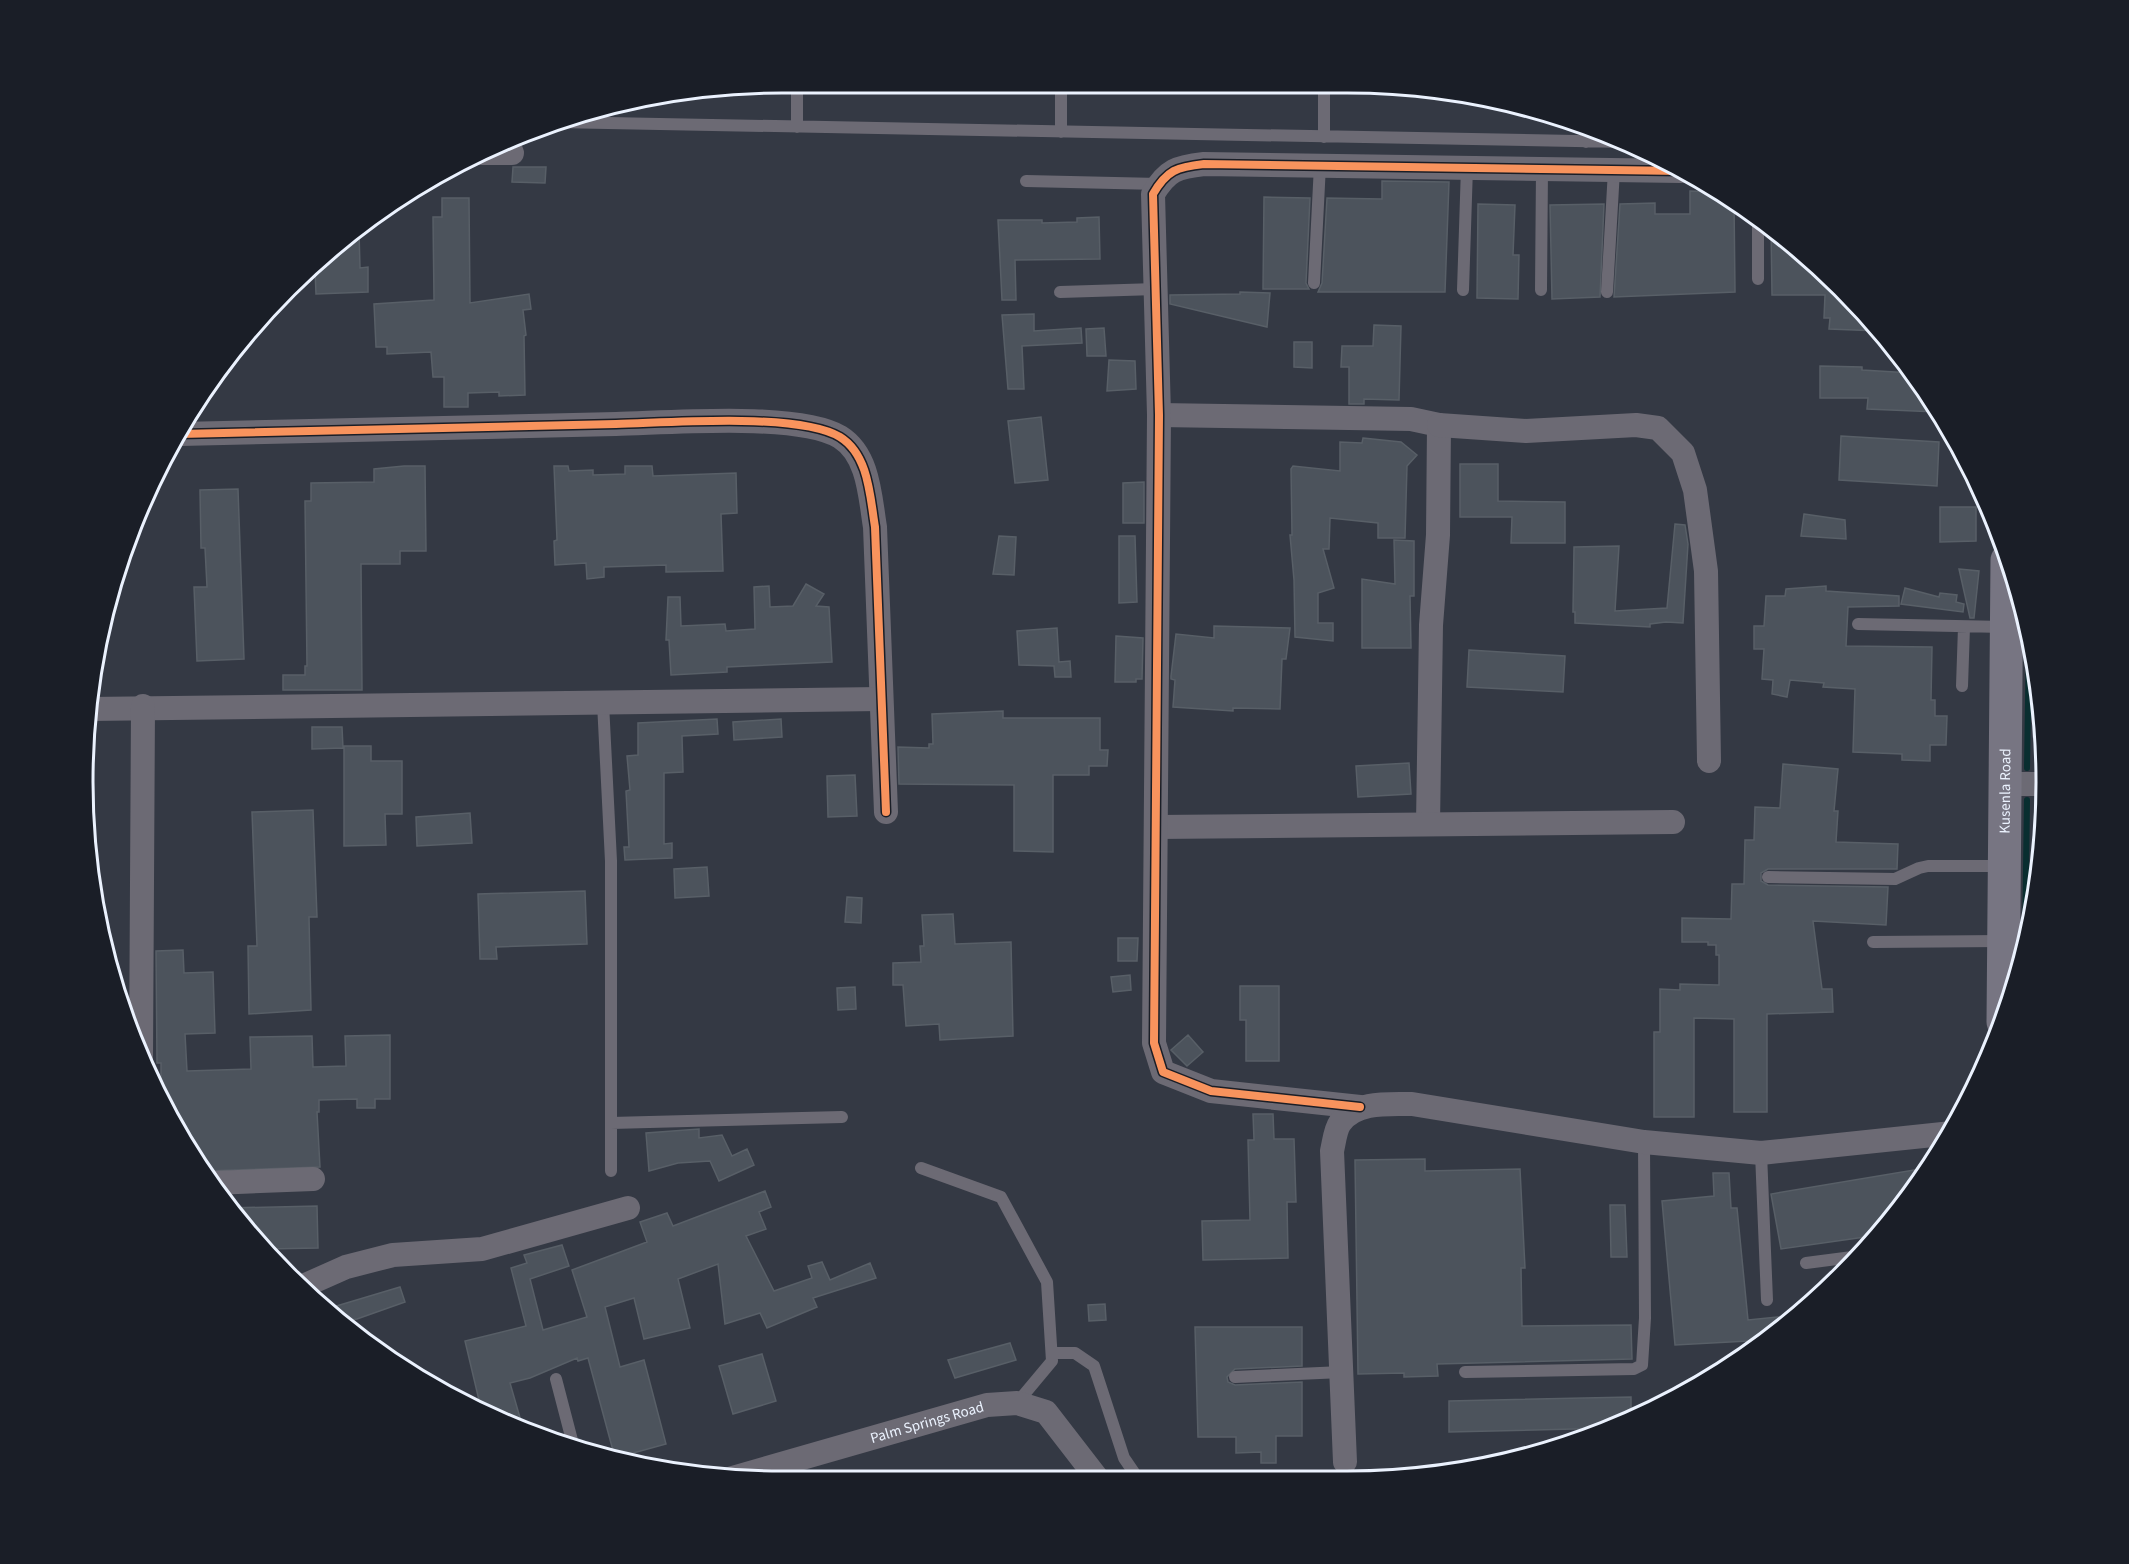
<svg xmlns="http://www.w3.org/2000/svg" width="2129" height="1564" font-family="'Source Sans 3',sans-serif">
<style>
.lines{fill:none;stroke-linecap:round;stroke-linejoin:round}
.stream{stroke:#092e30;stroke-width:6}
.building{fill:#4c535c;stroke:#585f67;stroke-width:1.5}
.service{stroke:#6c6a74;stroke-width:12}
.minor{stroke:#6c6a74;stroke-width:24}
.secondary{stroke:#777582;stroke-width:33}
.cycleway-casing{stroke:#1a1e27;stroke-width:11}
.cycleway{stroke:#f8935d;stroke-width:8}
.labels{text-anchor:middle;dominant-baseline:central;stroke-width:5;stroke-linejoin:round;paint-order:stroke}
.street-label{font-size:15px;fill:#ebf2fe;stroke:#1a1e27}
.rim{fill:none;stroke:#ebf2fe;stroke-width:3}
</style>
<rect width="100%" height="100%" fill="#343944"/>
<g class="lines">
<!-- stream -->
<path class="stream" d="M 2027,768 L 2029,638
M 2025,940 L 2027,800"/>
</g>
<!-- building -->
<path class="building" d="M 513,167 L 546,167 L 545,183 L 512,182 Z
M 1382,181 L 1449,182 L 1445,292 L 1318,292 L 1322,283 L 1327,198 L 1382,199 Z
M 1690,191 L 1720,192 L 1734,200 L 1735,292 L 1614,297 L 1620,204 L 1655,203 L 1655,214 L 1690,214 Z
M 1264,197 L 1310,198 L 1306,283 L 1309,289 L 1263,289 Z
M 442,198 L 469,198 L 470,303 L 529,294 L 531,309 L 523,310 L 526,335 L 524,336 L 525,395 L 499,396 L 499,392 L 468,393 L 468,407 L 444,407 L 444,377 L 433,377 L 431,352 L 387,354 L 387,347 L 376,347 L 374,304 L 434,300 L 433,217 L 442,217 Z
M 1478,204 L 1515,205 L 1513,255 L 1519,255 L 1518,299 L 1477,298 Z
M 1604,204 L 1600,297 L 1552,299 L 1550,205 Z
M 1099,217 L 1100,259 L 1015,260 L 1016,300 L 1002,300 L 998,220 L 1042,220 L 1042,223 L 1077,222 L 1077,218 Z
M 1771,228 L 1808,256 L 1879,331 L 1829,329 L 1830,318 L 1824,318 L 1825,295 L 1772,295 Z
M 359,231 L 360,268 L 368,267 L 368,292 L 316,294 L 315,269 Z
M 1240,292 L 1270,293 L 1267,327 L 1170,304 L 1170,295 L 1240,294 Z
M 1034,314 L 1034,331 L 1081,328 L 1082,343 L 1022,346 L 1024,389 L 1008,389 L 1002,315 Z
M 1374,325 L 1401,326 L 1399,400 L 1364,399 L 1364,404 L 1349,404 L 1349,367 L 1341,367 L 1342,346 L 1373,346 Z
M 1104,328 L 1106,356 L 1087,356 L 1086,329 Z
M 1294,342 L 1312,342 L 1312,368 L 1294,367 Z
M 1109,360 L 1135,361 L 1136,389 L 1107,391 Z
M 1820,366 L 1862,367 L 1862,370 L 1912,373 L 1937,412 L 1867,409 L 1868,398 L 1820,398 Z
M 1041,417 L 1048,480 L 1015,483 L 1008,421 Z
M 1841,436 L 1939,442 L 1937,486 L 1839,480 Z
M 1363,438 L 1401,442 L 1417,455 L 1407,466 L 1405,538 L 1378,538 L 1378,523 L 1330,518 L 1329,549 L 1323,549 L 1334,588 L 1318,593 L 1318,623 L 1333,623 L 1333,641 L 1295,637 L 1294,580 L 1290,535 L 1292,535 L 1291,469 L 1293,466 L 1340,471 L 1340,442 L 1362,443 Z
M 1460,464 L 1498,464 L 1498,501 L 1565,502 L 1565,543 L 1511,543 L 1512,517 L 1460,517 Z
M 404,466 L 425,466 L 426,551 L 400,551 L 400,564 L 361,564 L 362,690 L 283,690 L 283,675 L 305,675 L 305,666 L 307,666 L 305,501 L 311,501 L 311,483 L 374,482 L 374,469 Z
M 554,466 L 568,466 L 569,471 L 593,470 L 593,475 L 625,474 L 625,466 L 652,466 L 653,476 L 736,473 L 737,513 L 721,514 L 723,571 L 666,572 L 666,565 L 604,567 L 604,577 L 587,579 L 586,563 L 555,565 L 554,541 L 557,540 Z
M 1144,482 L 1144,523 L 1123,523 L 1123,483 Z
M 238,489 L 244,659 L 197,661 L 194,587 L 207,587 L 205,548 L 201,548 L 200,490 Z
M 1940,507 L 1976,507 L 1976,541 L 1940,542 Z
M 1804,514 L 1845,520 L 1846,539 L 1801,536 Z
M 1675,524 L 1685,525 L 1688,544 L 1683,623 L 1666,622 L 1650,624 L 1650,627 L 1575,623 L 1575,612 L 1573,612 L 1574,547 L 1619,546 L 1615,611 L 1667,608 Z
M 999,536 L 1016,537 L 1014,575 L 993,574 Z
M 1119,536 L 1135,536 L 1137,602 L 1119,603 Z
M 1394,540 L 1414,541 L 1414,596 L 1410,596 L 1411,648 L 1362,648 L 1362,579 L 1395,584 Z
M 1959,569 L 1979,571 L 1974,618 L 1970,618 Z
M 806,584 L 824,594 L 816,606 L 829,607 L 832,662 L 727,667 L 727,672 L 671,675 L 669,640 L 666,640 L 668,597 L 680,597 L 681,626 L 725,624 L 726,631 L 755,629 L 754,587 L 769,586 L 770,607 L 793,606 Z
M 1826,586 L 1826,591 L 1899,596 L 1899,606 L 1848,607 L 1846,646 L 1932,647 L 1931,700 L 1935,700 L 1935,716 L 1947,716 L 1946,745 L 1930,745 L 1930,761 L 1902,760 L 1902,754 L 1853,752 L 1855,689 L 1823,687 L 1824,683 L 1790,680 L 1787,697 L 1772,694 L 1773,680 L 1762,679 L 1764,649 L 1754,649 L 1754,626 L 1764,626 L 1766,596 L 1785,596 L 1786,589 Z
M 1905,588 L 1939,597 L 1940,593 L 1957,595 L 1956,602 L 1964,604 L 1963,612 L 1901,604 Z
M 1214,626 L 1290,628 L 1286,659 L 1282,659 L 1280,709 L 1233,708 L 1233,711 L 1173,707 L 1175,680 L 1171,679 L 1171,676 L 1176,634 L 1214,638 Z
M 1057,628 L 1059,662 L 1070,661 L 1071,677 L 1055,677 L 1054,666 L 1019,665 L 1017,631 Z
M 1116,636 L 1143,638 L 1142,679 L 1136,679 L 1136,682 L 1115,682 Z
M 1469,650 L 1565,656 L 1563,692 L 1467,687 Z
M 1003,711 L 1003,718 L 1100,718 L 1100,750 L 1108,750 L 1107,766 L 1089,766 L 1089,775 L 1053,775 L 1053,852 L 1014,851 L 1014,785 L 899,784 L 898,747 L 929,748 L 929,744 L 933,744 L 932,714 Z
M 717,719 L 718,734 L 682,736 L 683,772 L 664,773 L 664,844 L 672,843 L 672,858 L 625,860 L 624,847 L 629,847 L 626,791 L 630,790 L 627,756 L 638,755 L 638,723 Z
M 781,719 L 782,737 L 734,740 L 733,722 Z
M 312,727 L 342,727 L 343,748 L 312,749 Z
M 344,746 L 371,746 L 371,761 L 402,761 L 402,814 L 385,814 L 386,845 L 344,846 Z
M 1409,763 L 1411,794 L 1358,797 L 1356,766 Z
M 1783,764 L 1838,769 L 1834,811 L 1838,811 L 1836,842 L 1898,844 L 1897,869 L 1768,869 L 1761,873 L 1761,881 L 1768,885 L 1888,887 L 1886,925 L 1813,921 L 1822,989 L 1832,989 L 1833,1012 L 1767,1014 L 1767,1112 L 1734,1112 L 1734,1019 L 1694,1018 L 1694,1117 L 1654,1117 L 1654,1032 L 1660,1032 L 1660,989 L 1680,990 L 1680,984 L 1719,985 L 1719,955 L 1716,955 L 1716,945 L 1708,945 L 1708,942 L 1682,942 L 1682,918 L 1731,919 L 1732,884 L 1744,884 L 1745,840 L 1754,840 L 1755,807 L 1780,808 Z
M 855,775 L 857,816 L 828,817 L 827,776 Z
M 313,810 L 317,917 L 309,917 L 311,1010 L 249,1014 L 248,946 L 257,946 L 252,812 Z
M 470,813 L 472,843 L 417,846 L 416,817 Z
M 707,867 L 709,896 L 675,898 L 674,869 Z
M 585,891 L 587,944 L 496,947 L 497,959 L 480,959 L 478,894 Z
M 847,897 L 862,898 L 861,923 L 845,922 Z
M 953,914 L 955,944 L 1011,942 L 1013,1036 L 940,1040 L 939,1024 L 906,1026 L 903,985 L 893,985 L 893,963 L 921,962 L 920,946 L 924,946 L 922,915 Z
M 1118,938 L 1138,938 L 1137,961 L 1118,961 Z
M 183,950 L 184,973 L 213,972 L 215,1033 L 185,1034 L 187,1071 L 251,1069 L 250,1037 L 312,1036 L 313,1067 L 346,1066 L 345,1036 L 390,1035 L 390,1099 L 375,1099 L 375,1108 L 357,1108 L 357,1099 L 319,1100 L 319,1112 L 317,1112 L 320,1167 L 206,1171 L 161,1094 L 161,1063 L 157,1063 L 156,951 Z
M 1130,975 L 1131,990 L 1113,992 L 1111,977 Z
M 1240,986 L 1279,986 L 1279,1061 L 1246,1061 L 1246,1020 L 1240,1020 Z
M 855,987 L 856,1009 L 838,1010 L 837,988 Z
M 1188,1035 L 1203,1052 L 1187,1066 L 1171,1050 Z
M 1253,1114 L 1273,1114 L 1274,1139 L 1294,1139 L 1296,1202 L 1287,1202 L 1288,1258 L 1203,1260 L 1202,1221 L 1250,1220 L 1248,1140 L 1254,1140 Z
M 699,1129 L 699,1138 L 722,1135 L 732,1156 L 747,1149 L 754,1165 L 719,1181 L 710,1161 L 678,1163 L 649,1171 L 646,1133 Z
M 1425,1159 L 1425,1171 L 1520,1169 L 1525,1268 L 1521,1268 L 1522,1326 L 1631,1325 L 1632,1359 L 1437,1364 L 1438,1376 L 1404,1377 L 1404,1373 L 1358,1374 L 1355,1160 Z
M 1926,1168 L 1879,1235 L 1781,1249 L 1771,1194 Z
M 1713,1173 L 1729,1173 L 1731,1208 L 1737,1208 L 1748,1320 L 1796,1315 L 1767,1340 L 1675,1345 L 1662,1201 L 1714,1196 Z
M 765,1191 L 771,1207 L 759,1212 L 766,1229 L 746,1236 L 774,1291 L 812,1278 L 808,1266 L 822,1262 L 830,1280 L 870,1263 L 876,1278 L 813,1298 L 817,1307 L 767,1328 L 760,1313 L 725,1324 L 718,1264 L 678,1279 L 690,1328 L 644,1339 L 634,1298 L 605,1307 L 620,1367 L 644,1360 L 666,1444 L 615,1458 L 588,1358 L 578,1361 L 577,1358 L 530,1378 L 510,1383 L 523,1428 L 482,1413 L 465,1341 L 526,1326 L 511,1268 L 527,1263 L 524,1255 L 562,1245 L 569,1266 L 530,1279 L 543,1330 L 587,1317 L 572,1270 L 647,1242 L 640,1222 L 667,1213 L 673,1226 Z
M 1610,1205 L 1625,1205 L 1627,1257 L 1611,1257 Z
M 317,1206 L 318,1248 L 266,1249 L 227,1208 Z
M 400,1287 L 405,1302 L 357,1319 L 342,1322 L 323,1310 Z
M 1105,1304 L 1106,1320 L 1089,1321 L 1088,1305 Z
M 1195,1327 L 1302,1327 L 1302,1366 L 1235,1369 L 1227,1377 L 1228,1382 L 1235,1385 L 1302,1382 L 1302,1436 L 1276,1436 L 1276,1463 L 1261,1463 L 1261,1452 L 1236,1453 L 1236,1437 L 1198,1437 Z
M 1010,1343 L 1016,1360 L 955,1378 L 948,1360 Z
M 762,1354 L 776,1401 L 733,1414 L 719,1366 Z
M 1631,1397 L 1631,1419 L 1615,1428 L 1449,1432 L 1449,1401 Z"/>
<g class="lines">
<!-- service -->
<path class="service" d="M 555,122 L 1627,142
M 797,127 L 797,83
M 1061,132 L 1061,83
M 1324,137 L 1324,83
M 1586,142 L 1586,126
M 1026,181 L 1159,184
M 1758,218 L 1758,279
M 1314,283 L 1320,165
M 1463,290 L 1467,167
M 1541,290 L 1542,169
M 1060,292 L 1156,289
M 1607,292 L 1614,170
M 1858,624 L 2005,627
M 1962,686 L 1964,627
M 603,703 L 611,861 L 611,1171
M 1768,877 L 1895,879 L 1919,868 L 1928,866 L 2003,866
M 1873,942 L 2002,941
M 611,1123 L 842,1117
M 1761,1153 L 1767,1300
M 921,1168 L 1001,1197 L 1047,1282 L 1052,1361 L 1017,1403
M 1806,1263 L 1860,1256
M 1052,1353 L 1075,1353 L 1094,1366 L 1124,1458 L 1137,1477
M 1465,1372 L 1634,1369 L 1642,1365 L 1645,1318 L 1644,1142
M 1235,1377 L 1342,1372
M 556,1379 L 574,1448"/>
<!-- minor -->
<g class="minor">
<path d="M 482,153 L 512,153"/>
<path d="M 1159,415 L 1411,419 L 1439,425 L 1438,535 L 1431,625 L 1428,824"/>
<path d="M 1439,425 L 1526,431 L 1636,425 L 1658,428 L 1683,453 L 1695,490 L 1706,571 L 1709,761"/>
<path d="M 180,434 C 325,431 470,426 616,424 C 667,423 798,412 840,437 C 869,455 870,497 875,527 L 886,812"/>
<path d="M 89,709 L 881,699"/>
<path d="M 2005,784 L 2043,784"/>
<path d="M 1156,827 L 1673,822"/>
<path d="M 141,1058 L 143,706"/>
<path d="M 1360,1107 L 1211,1091 L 1163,1072 L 1154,1043 L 1159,415 L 1153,194 C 1167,170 1177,167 1204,164 L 1681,171"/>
<path d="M 213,1183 L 313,1179"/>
<path d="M 301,1287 L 346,1267 L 393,1255 L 482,1249 L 628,1208"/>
<path d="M 1345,1462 L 1332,1151 C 1334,1143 1335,1130 1340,1123 C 1355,1101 1389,1104 1412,1104 L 1644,1142 L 1761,1153 L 1952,1133"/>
<path id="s1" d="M 729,1479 L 987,1405 L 1017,1403 L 1046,1412 L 1097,1478"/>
</g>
<!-- secondary -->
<path class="secondary" id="s2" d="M 2003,1022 L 2007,560"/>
<defs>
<path id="cycleway" d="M 180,434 C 325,431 470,426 616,424 C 667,423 798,412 840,437 C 869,455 870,497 875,527 L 886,812
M 1360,1107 L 1211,1091 L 1163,1072 L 1154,1043 L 1159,415 L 1153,194 C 1167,170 1177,167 1204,164 L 1681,171"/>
</defs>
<!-- cycleway casing -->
<use href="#cycleway" class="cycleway-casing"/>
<!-- cycleway -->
<use href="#cycleway" class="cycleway"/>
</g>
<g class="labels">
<!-- street labels -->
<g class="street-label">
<text stroke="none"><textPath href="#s2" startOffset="231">Kusenla Road</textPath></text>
<text stroke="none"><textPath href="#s1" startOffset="206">Palm Springs Road</textPath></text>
</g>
</g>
<!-- crop -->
<path d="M0 0H2129V1564H0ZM782 93H1347A689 689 0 0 1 2036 782V782A689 689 0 0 1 1347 1471H782A689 689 0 0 1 93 782V782A689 689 0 0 1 782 93Z" fill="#1a1e27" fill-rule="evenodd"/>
<path class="rim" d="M782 93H1347A689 689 0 0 1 2036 782V782A689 689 0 0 1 1347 1471H782A689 689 0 0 1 93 782V782A689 689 0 0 1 782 93Z"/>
</svg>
